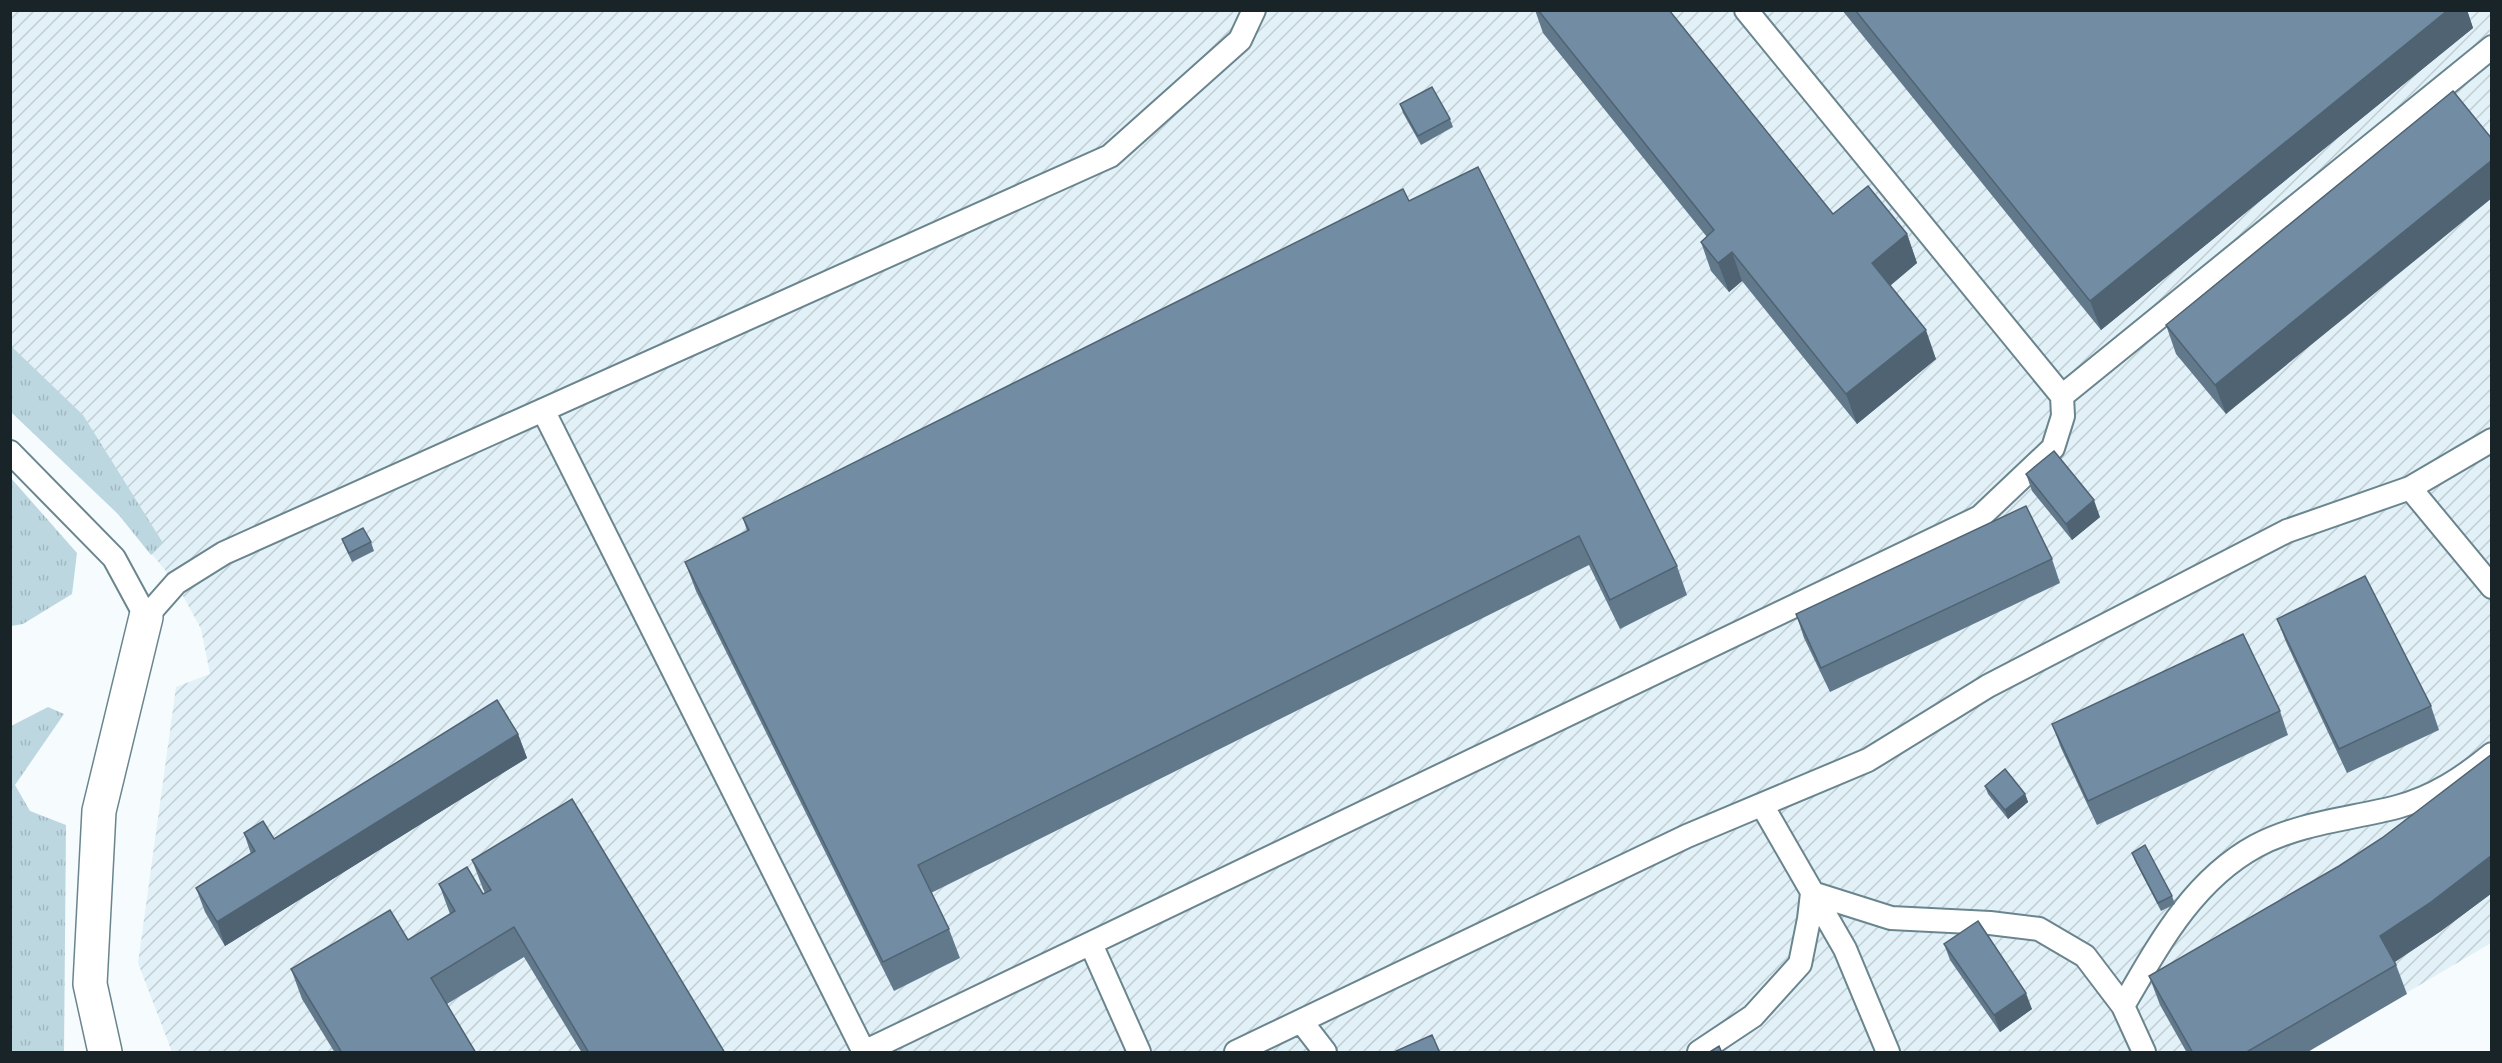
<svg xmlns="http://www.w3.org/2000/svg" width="2502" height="1063" font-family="'IBM Plex Sans',sans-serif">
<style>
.industrial{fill:url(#industrial-furrows)}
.grass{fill:url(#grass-tufts)}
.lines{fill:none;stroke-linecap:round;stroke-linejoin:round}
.lane-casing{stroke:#6a858e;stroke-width:26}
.street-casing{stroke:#6a858e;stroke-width:36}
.lane{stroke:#fff;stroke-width:22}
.street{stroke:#fff;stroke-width:33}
.wall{fill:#62798c}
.shaded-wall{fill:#506372}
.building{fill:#728da3;stroke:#506372;stroke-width:1.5}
</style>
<defs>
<pattern id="industrial-furrows" width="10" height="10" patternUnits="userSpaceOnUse" patternTransform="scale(1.5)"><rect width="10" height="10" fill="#e2f1f7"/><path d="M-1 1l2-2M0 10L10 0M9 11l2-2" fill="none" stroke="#c1ced4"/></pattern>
<pattern id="grass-tufts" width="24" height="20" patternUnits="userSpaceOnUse" patternTransform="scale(1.5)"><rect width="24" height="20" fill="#bdd7e0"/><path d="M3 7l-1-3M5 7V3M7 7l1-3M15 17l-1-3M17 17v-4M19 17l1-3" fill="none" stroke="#a2b8c0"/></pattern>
</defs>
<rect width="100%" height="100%" fill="#f6fbfd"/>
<!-- industrial -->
<path class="industrial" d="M 10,11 L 2491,11 L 2491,943 L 2306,1052 L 172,1052 L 138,963 L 176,687 L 210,674 L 201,629 L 176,583 L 118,514 L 11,412 Z"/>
<!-- grass -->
<path class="grass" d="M 11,346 L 83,415 L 163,543 L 151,555 L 118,514 L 11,412 Z
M 10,477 L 77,553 L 72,594 L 23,624 L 11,626 Z
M 48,707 L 64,714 L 15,785 L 30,811 L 66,825 L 64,1052 L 11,1052 L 11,726 Z"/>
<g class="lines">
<defs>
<path id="lane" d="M 1746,10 L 2062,396 L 2492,47
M 543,410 L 864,1052 L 1980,517 L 2053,448 L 2063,416 L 2062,396
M 10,452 L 114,558 L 146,617 L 176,583 L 224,553 L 1110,156 L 1240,40 L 1254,10
M 2410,488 L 2492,587
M 1762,805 L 1845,949 L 1888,1052
M 1091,944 L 1139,1052
M 2123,1006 C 2158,946 2192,881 2256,846 C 2299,823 2350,819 2397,807 C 2434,797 2463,778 2492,754
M 1301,1021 L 1325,1052
M 1236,1052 L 1687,836 L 1868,760 L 1988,686 L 2287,531 L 2410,488 L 2492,440
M 1699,1052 L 1753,1016 L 1800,964 L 1809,919 L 1812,893 L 1891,918 L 1990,923 L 2039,929 L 2085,956 L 2123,1006 L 2144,1052"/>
<path id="street" d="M 105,1052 L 90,984 L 99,811 L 146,617"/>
</defs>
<!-- lane casing -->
<use href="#lane" class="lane-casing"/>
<!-- street casing -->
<use href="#street" class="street-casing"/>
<!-- lane -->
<use href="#lane" class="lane"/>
<!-- street -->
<use href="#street" class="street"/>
</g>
<!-- wall -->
<path class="wall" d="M 1535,10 L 1669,10 L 1833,214 L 1907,234 L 1917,263 L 1890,286 L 1936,359 L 1857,424 L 1742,281 L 1729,292 L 1711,271 L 1701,242 L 1707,237 L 1543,33 Z
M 1842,10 L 2467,10 L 2473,28 L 2101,330 Z
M 2453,91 L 2226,414 L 2176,354 L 2166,325 Z
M 1400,104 L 1450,119 L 1453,127 L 1421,145 L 1403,113 Z
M 1409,201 L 1677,566 L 1687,595 L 1620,629 L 1589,565 L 931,893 L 949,929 L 960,958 L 894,991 L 696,591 L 685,562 L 747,531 L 743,518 Z
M 2026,474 L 2100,517 L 2072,540 L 2032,491 Z
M 342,539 L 371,542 L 374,551 L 352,562 L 345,547 Z
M 2052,559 L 2060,583 L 1830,692 L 1804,638 L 1796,614 Z
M 2277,619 L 2431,706 L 2439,730 L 2347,773 L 2286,642 Z
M 2280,711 L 2288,735 L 2097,825 L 2061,748 L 2052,724 Z
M 518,734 L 527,758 L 225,946 L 205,912 L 196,888 L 251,854 L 244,833 L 274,839 Z
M 2492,754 L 2492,893 L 2441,931 L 2395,962 L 2407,994 L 2306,1053 L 2187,1053 L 2160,1005 L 2149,976 L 2339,866 L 2382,838 Z
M 1985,786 L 2025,794 L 2028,802 L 2008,819 L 1988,794 Z
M 2132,853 L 2172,896 L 2175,904 L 2161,911 L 2135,861 Z
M 472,860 L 725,1053 L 582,1053 L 524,957 L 447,1004 L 476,1053 L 335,1053 L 302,999 L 291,969 L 408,940 L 450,914 L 439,884 L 483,894 L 485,893 L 483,889 Z
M 1944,944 L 2032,1009 L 2000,1032 L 1950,960 Z"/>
<!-- shaded-wall -->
<path class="shaded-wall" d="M 2448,10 L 2467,10 L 2473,28 L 2101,330 L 2090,301 Z
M 2492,160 L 2492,198 L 2226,414 L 2215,385 Z
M 1907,234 L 1917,263 L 1882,292 L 1872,263 Z
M 1732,252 L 1742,281 L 1729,292 L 1718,263 Z
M 1926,330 L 1936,359 L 1857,424 L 1846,394 Z
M 2094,500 L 2100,517 L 2072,540 L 2066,524 Z
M 518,734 L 527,758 L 225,946 L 217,922 Z
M 2025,794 L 2028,802 L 2008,819 L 2005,810 Z
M 2492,855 L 2492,893 L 2441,931 L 2390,965 L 2380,936 Z
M 2026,993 L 2032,1009 L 2000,1032 L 1994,1015 Z"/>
<!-- building -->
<path class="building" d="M 1538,10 L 1669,10 L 1833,214 L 1868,186 L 1907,234 L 1872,263 L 1926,330 L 1846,394 L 1732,252 L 1718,263 L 1701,242 L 1714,230 Z
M 1855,10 L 2448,10 L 2090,301 Z
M 1432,87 L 1450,119 L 1418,136 L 1400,104 Z
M 2453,91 L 2492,139 L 2492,160 L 2215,385 L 2166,325 Z
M 1478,167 L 1677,566 L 1610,600 L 1579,536 L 918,865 L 949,929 L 883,962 L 685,562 L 749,530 L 743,518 L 1403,189 L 1409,201 Z
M 2054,451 L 2094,500 L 2066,524 L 2026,474 Z
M 2026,506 L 2052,559 L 1821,668 L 1796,614 Z
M 363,528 L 371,542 L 349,553 L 342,539 Z
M 2365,576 L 2431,706 L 2339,749 L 2277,619 Z
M 2243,634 L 2280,711 L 2088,801 L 2052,724 Z
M 497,700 L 518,734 L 217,922 L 196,888 L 255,851 L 244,833 L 263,821 L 274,839 Z
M 2492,754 L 2492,855 L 2431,902 L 2380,936 L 2396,965 L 2245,1053 L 2193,1053 L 2149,976 L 2339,866 L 2382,838 Z
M 2005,769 L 2025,794 L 2005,810 L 1985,786 Z
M 572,799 L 725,1053 L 589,1053 L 514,927 L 431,978 L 476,1053 L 342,1053 L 291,969 L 390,910 L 408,940 L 455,911 L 439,884 L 467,867 L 483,894 L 491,890 L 472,860 Z
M 2145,845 L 2172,896 L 2158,903 L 2132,853 Z
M 1978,921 L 2026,993 L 1994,1015 L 1944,944 Z
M 1432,1035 L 1440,1053 L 1397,1053 L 1396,1051 Z
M 1719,1046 L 1722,1053 L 1708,1053 Z"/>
<!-- border -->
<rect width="2502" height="1063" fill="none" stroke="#192428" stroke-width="24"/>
</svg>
